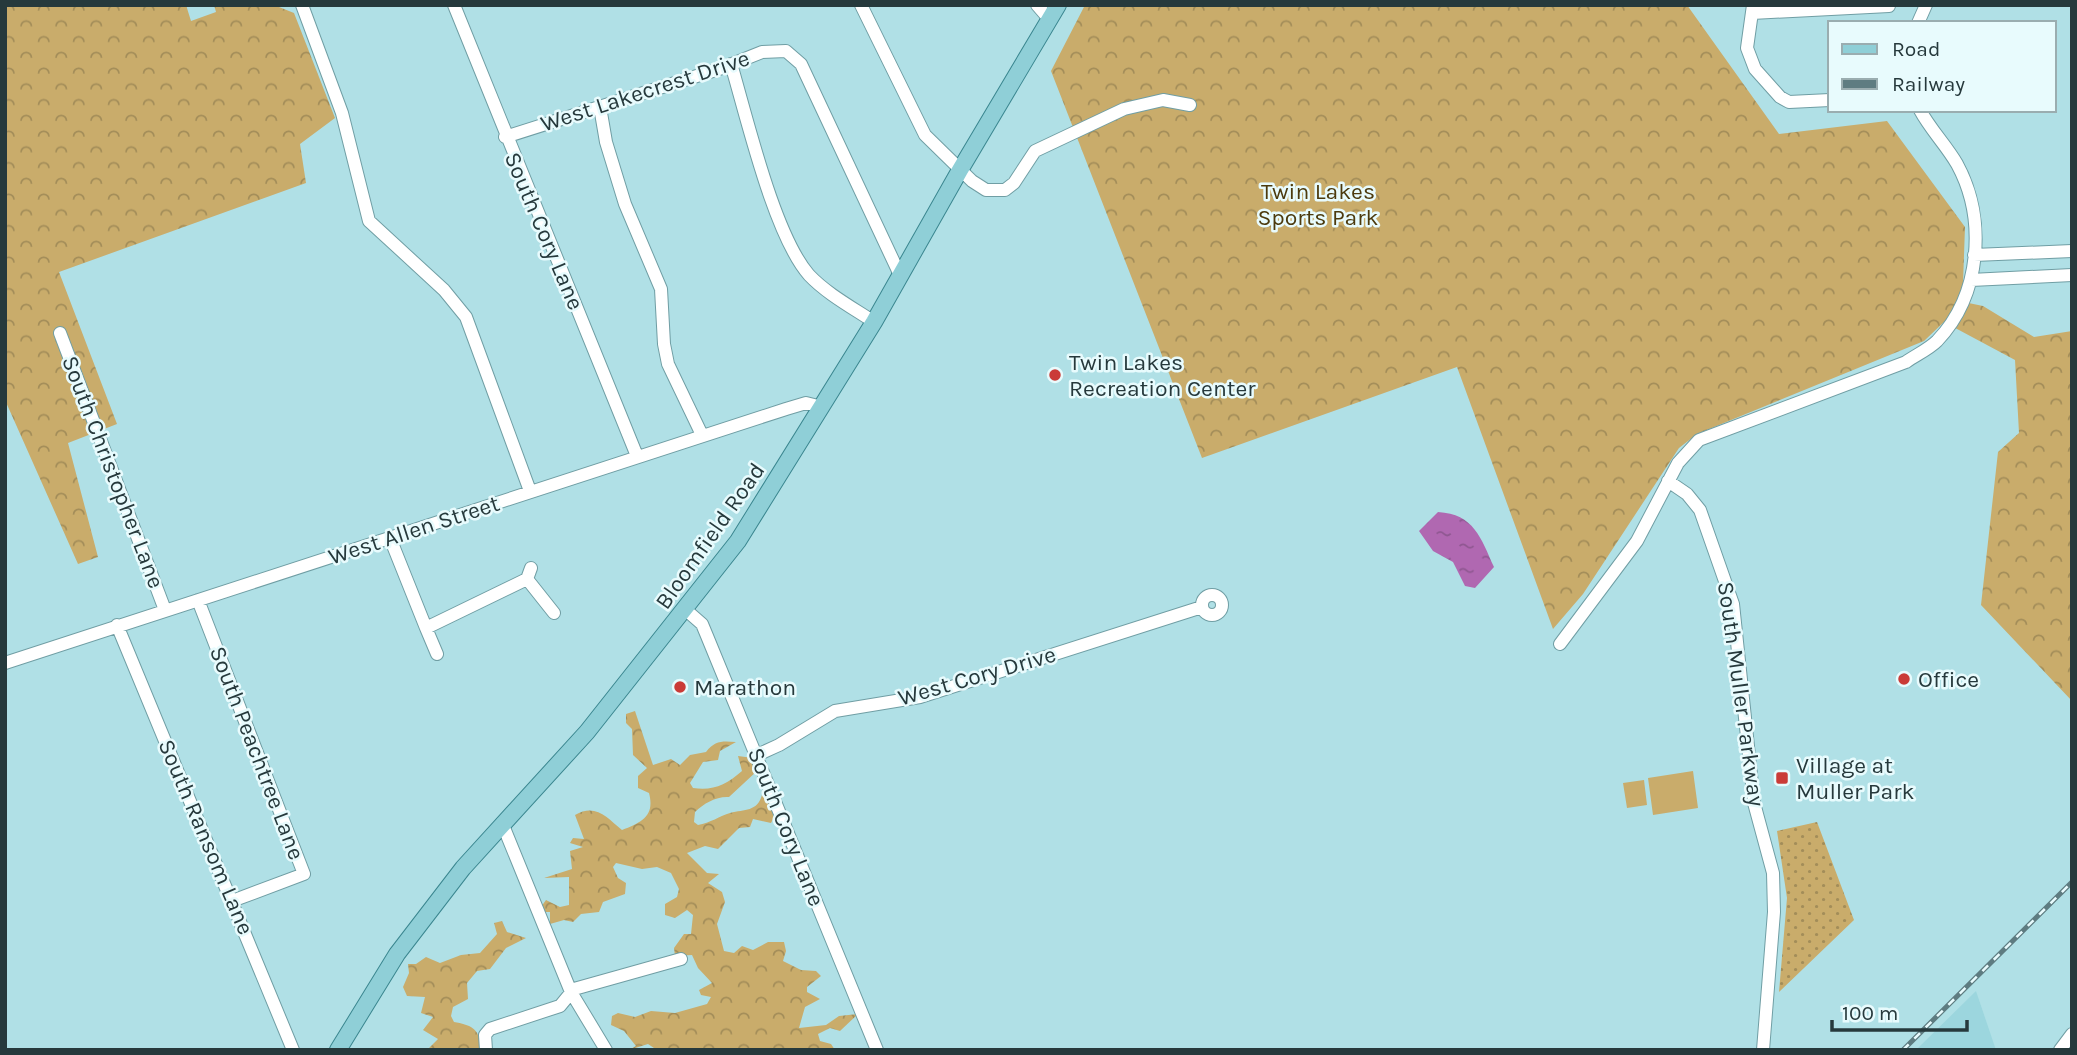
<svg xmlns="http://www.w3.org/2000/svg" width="2077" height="1055" font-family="Karla,sans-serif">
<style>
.built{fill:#9cd6de}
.grass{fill:url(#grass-dots)}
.forest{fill:url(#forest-crowns)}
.pitch{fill:#c9ac6b}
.water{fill:url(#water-ripples)}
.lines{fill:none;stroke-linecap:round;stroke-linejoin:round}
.minor-casing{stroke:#709ea4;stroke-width:14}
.major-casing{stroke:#3a868f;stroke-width:18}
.minor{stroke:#fff;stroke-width:12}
.major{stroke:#8fcfd7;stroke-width:16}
.rail-casing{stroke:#5e7c81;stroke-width:5}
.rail{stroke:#e8fbfd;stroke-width:2.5;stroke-dasharray:8;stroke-linecap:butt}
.poi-dot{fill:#ca3b37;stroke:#e8fbfd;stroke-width:2.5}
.labels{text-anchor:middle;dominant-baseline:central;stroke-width:5;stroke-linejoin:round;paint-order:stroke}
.street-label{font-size:23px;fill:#26393c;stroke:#e8fbfd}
.park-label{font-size:23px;fill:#4c3a0d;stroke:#e8fbfd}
.poi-label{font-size:23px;fill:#26393c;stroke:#e8fbfd;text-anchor:start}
</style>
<defs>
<pattern id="grass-dots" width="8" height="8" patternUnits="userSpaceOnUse" patternTransform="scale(1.75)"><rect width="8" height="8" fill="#c9ac6b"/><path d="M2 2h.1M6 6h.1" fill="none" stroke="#a38d59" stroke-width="1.8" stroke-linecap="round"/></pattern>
<pattern id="forest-crowns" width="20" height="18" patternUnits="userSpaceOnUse" patternTransform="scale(1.75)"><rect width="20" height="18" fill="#c9ac6b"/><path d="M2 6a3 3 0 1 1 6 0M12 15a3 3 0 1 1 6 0" fill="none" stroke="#a38d59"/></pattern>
<pattern id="water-ripples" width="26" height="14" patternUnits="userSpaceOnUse" patternTransform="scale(1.75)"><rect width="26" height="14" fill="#b068b1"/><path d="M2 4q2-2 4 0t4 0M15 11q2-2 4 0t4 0" fill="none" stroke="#8f5791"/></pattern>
</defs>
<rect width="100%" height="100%" fill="#b0e0e6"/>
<!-- built -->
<path class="built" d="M 1976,991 L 1996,1050 L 1916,1050 Z"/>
<!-- grass -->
<path class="grass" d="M 1817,822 L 1854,920 L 1779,992 L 1787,898 L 1777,831 Z"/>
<!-- forest -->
<path class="forest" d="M 5,5 L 186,5 L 191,21 L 216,12 L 214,5 L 274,5 L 294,13 L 335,118 L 300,144 L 306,183 L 59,272 L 117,424 L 68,443 L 98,557 L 78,564 L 5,400 Z
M 1085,5 L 1687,5 L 1779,134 L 1887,121 L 1965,227 L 1963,284 L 1959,301 L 1983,306 L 2034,337 L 2072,331 L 2072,701 L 1981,605 L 1998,452 L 2019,433 L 2015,360 L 1944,322 L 1924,341 L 1697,434 L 1679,448 L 1583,594 L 1553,629 L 1457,367 L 1202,458 L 1051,71 Z
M 635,711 L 653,765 L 671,759 L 680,765 L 690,755 L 706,752 C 715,740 723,741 736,742 L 720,751 L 718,760 L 703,762 L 690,783 L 693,788 C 713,791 726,785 742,771 L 738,756 L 753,758 L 757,771 L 729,797 C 717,796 704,803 695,812 L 694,822 L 698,825 C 710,823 720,816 730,813 C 745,809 757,812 762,795 L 768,797 L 774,817 L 771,823 L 753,819 L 750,827 L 739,828 L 718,849 L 705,846 L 687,853 L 707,873 L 719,874 L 708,883 L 722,892 L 725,902 L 717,924 L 724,951 L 734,953 L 742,946 L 753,950 L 768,942 L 784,942 L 786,951 L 783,961 L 801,970 L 816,971 L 821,976 L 807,987 L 807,992 L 820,999 L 805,1007 L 799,1028 L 826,1025 L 839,1016 L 858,1014 L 840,1031 L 830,1028 L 818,1034 L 820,1041 L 831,1044 L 835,1050 L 657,1050 L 648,1044 L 629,1050 L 636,1046 L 624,1031 L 611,1025 L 612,1016 L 618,1013 L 635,1017 L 651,1011 L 675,1013 L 707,1004 L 711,997 L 701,995 L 699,990 L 712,983 L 698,968 L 692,955 L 675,956 L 674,948 L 684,934 L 691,934 L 693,915 L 687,910 L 675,918 L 665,915 L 665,904 L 677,897 L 679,889 L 671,873 L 657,867 L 642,869 L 616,863 L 613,867 L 618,878 L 626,883 L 625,894 L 603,902 L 599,912 L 581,914 L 573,922 L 564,920 L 550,924 L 550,912 L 543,912 L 541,907 L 546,900 L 560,907 L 569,905 L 569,877 L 544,878 L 572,869 L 570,851 L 583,847 L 570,843 L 573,838 L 584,839 L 575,815 C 596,803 607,818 622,830 C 642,822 655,816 649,793 L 638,788 L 638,776 L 647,768 L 633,755 L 632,729 L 626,723 L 626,714 Z
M 502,921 L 507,932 L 526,938 L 506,948 L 490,969 L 477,971 L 467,983 L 468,999 L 453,1007 L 451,1016 L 454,1022 C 472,1025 482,1030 479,1050 L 427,1050 L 438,1039 L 423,1030 L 433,1017 L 421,1013 L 425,997 L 407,996 L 403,987 L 409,973 L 408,964 L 416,964 L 426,957 L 440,963 L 461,955 L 480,953 L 497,934 L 494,923 Z"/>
<!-- pitch -->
<path class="pitch" d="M 1693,771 L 1698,808 L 1653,815 L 1648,778 Z
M 1644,780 L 1647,805 L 1627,808 L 1623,783 Z"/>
<!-- water -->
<path class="water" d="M 1438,512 C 1474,514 1481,538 1494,567 L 1475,588 L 1465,586 L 1453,562 L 1433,551 L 1419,531 Z"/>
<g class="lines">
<defs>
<path id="minor" d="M 302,5 L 342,113 L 369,221 L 444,290 L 466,317 L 530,491
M 454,5 L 637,456
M 861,5 L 925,135 L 972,181 L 986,190 L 1005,190 L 1014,183 L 1035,151 L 1124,109 L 1163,100 L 1190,105
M 1037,5 L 1050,20
M 1753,5 L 1747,48 L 1755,69 L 1780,97 L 1789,102 L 1830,100
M 1752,13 L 1889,6
M 1918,23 L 1926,5
M 731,64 C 747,118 774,235 809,275 C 827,294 853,308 874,322
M 600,107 L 606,142 L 625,204 L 661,289 L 664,344 L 668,364 L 702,435
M 505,137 L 722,68 L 762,52 L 786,51 L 801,64 L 900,275
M 1974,255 L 2072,251
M 1971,280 L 2072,275
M 60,333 L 165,610
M 1668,481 L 1687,494 L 1700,510 L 1733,604 L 1754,803 L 1773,873 L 1774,912 L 1763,1050
M 390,538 L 426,628
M 531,568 L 527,579 L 554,613
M1202 605a10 10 0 1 1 20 0a10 10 0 1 1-20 0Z
M 198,600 L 304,874 L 232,901
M 686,610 L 702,624 L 707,636 L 877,1050
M 117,625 L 293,1050
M 1560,644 L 1637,541 L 1678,463 L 1699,440 L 1906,362 C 1916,355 1929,349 1937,341 C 1981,295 1987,219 1957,164 C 1946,145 1930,129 1920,110
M 437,654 L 426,628 L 527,579
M 5,663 L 786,409 L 806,403 L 822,407
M 757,755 L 779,745 L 835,711 L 920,697 L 1202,607
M 502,823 L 571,992 L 606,1050
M 486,1050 L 485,1035 L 490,1029 L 560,1006 L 574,989 L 681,959
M 2060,1050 L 2072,1034"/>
<path id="major" d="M 338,1050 L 397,954 L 463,868 L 587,732 L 738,541 L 874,322 L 960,170 L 1058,5"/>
</defs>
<!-- minor casing -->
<use href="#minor" class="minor-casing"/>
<!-- major casing -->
<use href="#major" class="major-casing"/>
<!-- minor -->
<use href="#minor" class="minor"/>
<!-- major -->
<use href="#major" class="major"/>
<defs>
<path id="rail" d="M 1903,1050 L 2072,882"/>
</defs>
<!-- rail casing -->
<use href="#rail" class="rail-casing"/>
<!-- rail -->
<use href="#rail" class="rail"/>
</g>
<!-- markers -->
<g class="poi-dot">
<circle cx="1055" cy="375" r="7"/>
<circle cx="1904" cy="679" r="7"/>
<circle cx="680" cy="687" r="7"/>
<rect x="1775" y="771" width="14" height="14" rx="3.5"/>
</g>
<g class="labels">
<!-- street labels -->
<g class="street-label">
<text transform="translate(645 91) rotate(-18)">West Lakecrest Drive</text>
<text transform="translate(544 231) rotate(67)">South Cory Lane</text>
<text transform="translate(113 472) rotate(69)">South Christopher Lane</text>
<text transform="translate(414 530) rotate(-18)">West Allen Street</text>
<text transform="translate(710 536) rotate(-55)">Bloomfield Road</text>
<text transform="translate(977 676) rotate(-16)">West Cory Drive</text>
<text transform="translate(1741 694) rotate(82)">South Muller Parkway</text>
<text transform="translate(257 753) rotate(69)">South Peachtree Lane</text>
<text transform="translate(786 827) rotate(68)">South Cory Lane</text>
<text transform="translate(206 837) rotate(67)">South Ransom Lane</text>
</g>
<!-- park labels -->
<g class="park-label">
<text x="1318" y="191">Twin Lakes<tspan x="1318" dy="26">Sports Park</tspan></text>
</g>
<!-- poi labels -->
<g class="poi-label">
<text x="1069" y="362">Twin Lakes<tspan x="1069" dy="26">Recreation Center</tspan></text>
<text x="1918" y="679">Office</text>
<text x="694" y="687">Marathon</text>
<text x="1796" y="765">Village at<tspan x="1796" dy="26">Muller Park</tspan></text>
</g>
</g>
<!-- border -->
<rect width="2077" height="1055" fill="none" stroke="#26393c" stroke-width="14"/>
<!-- legend -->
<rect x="1828" y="21" width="228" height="91" fill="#e8fbfd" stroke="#9aadb0" stroke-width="2"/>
<rect x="1842" y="44" width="35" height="10" fill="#8fcfd7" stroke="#9aadb0" stroke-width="2"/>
<text x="1892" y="56" font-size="21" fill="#26393c">Road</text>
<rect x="1842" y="79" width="35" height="10" fill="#5e7c81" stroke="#9aadb0" stroke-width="2"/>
<text x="1892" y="91" font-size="21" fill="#26393c">Railway</text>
<!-- scale -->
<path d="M1832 1020v10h135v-10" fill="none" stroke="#26393c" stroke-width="3.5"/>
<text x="1842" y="1020" font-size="21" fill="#26393c" stroke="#e8fbfd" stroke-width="5" paint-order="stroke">100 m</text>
</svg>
